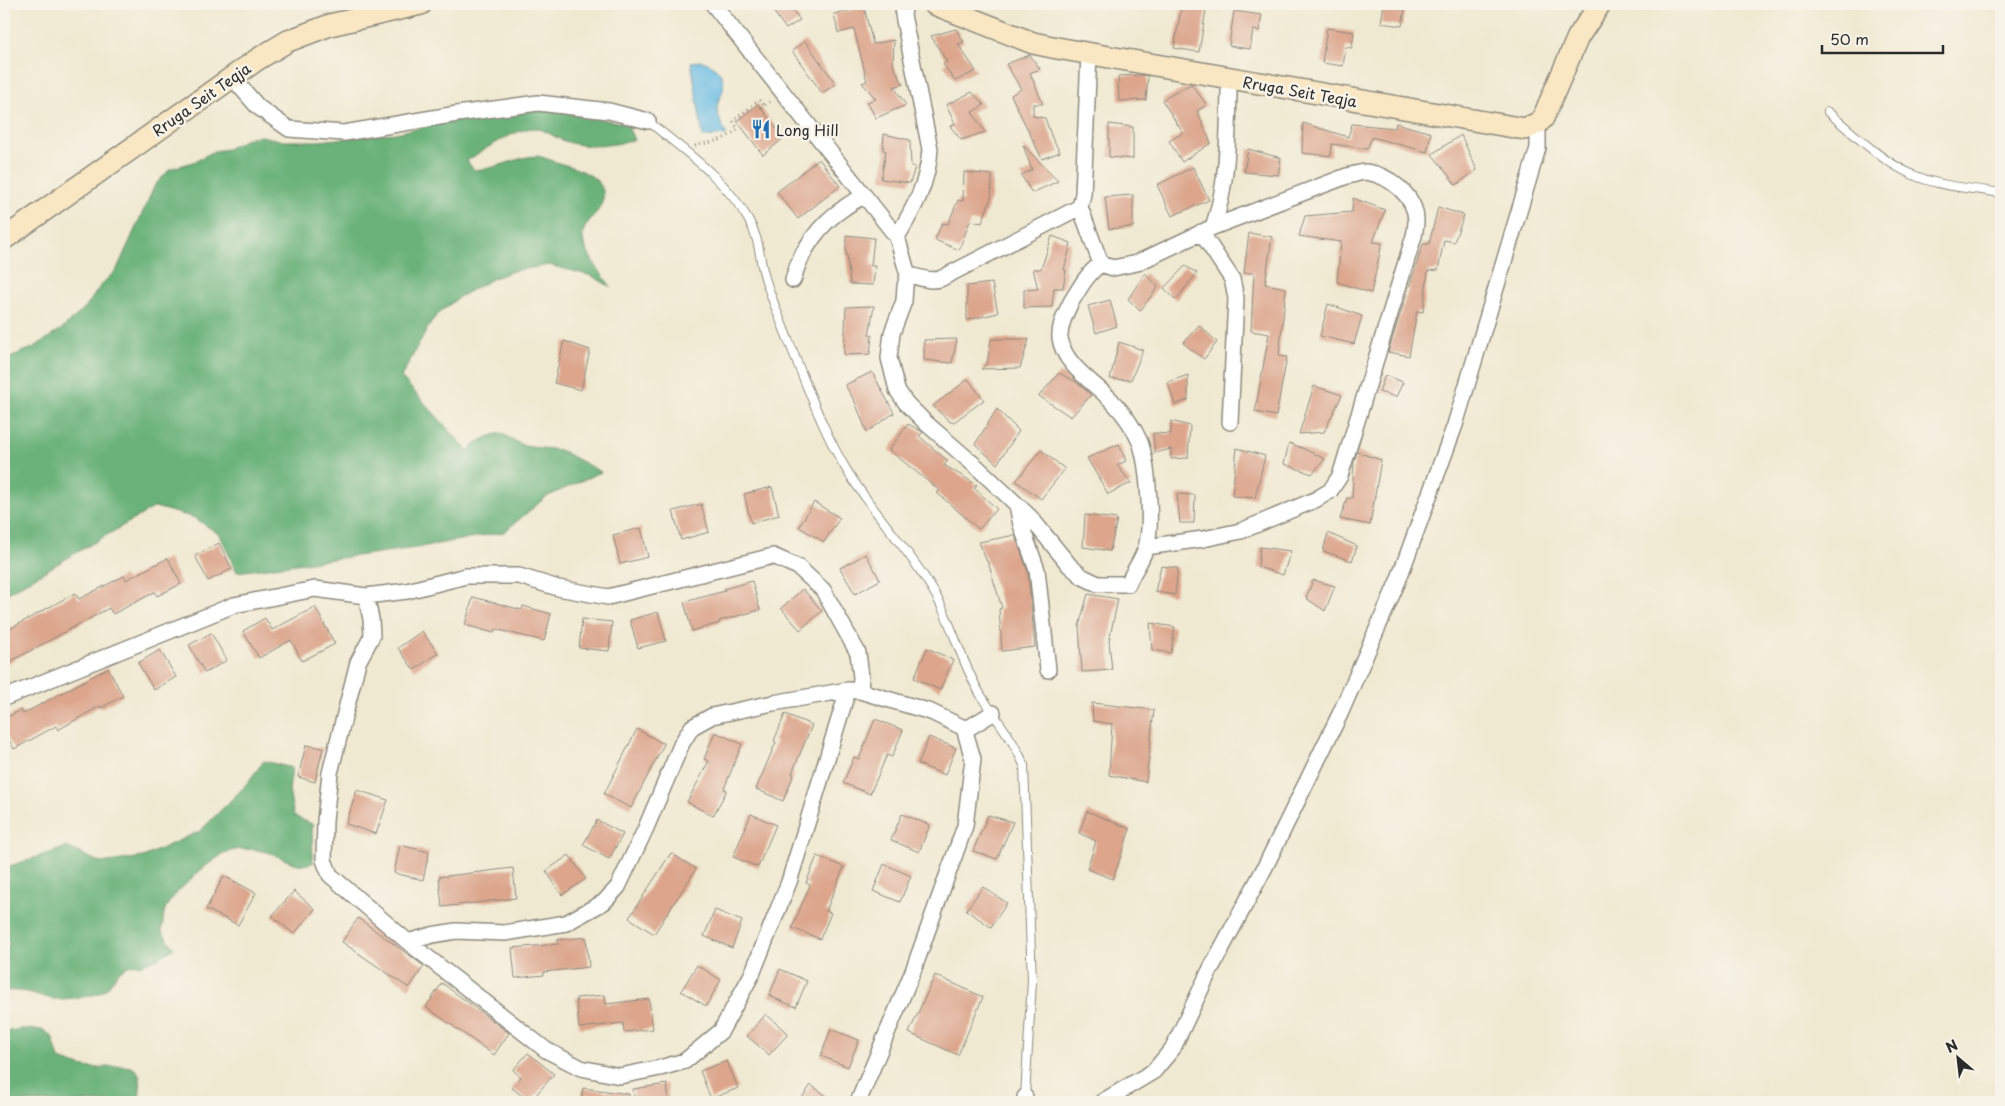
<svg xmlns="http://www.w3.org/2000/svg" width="2005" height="1106" font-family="'Playpen Sans',sans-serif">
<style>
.forest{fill:#6ab27a;stroke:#4a6e52}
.water{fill:#67bce3;stroke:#497487}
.building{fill:#dca58c}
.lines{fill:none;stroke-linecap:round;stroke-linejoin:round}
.service-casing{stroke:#8e8a7e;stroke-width:10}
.minor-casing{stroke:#8e8a7e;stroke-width:18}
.secondary-casing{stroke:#8e8a7e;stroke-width:24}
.path{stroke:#8e8a7e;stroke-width:3;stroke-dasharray:1 4;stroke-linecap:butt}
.service{stroke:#fff;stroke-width:8}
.minor{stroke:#fff;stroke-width:15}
.secondary{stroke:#f9e7c3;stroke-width:21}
.labels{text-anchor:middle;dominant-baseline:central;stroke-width:5;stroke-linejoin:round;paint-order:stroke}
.street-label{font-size:15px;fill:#2b2b2b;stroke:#f7f3e8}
.poi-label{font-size:15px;fill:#2b2b2b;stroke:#f7f3e8;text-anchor:start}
</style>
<rect width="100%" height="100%" fill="#f7f3e8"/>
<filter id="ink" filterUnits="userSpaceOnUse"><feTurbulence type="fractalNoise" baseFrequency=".02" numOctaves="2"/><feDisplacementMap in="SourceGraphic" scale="10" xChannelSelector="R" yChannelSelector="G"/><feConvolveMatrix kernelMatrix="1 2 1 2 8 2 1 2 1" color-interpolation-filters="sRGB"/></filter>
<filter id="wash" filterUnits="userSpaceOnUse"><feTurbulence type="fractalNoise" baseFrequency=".0096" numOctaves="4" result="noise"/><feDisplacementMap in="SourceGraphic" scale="20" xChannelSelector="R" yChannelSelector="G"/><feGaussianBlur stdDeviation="1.12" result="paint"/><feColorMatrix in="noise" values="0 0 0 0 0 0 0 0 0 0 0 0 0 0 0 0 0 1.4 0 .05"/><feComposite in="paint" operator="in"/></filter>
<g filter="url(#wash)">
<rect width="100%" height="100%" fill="#f0e9d1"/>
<!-- forest -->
<path class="forest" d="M 538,110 L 562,112 L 627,124 L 634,140 C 611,146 584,149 562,140 C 552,136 543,128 533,128 C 516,129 481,151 467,161 L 474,170 C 496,170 518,156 537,156 C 544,157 552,161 559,163 C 576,168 613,178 601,205 C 597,215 585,222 583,233 C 580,248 603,275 611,287 L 592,276 L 549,265 L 513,271 L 496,277 L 459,297 L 439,313 L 431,322 L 401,377 L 468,451 C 478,441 487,436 501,433 L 524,446 L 560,450 L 601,472 L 546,497 L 504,532 L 415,548 L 237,572 L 220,535 L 195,518 L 155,507 L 4,595 L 4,362 L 21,352 L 33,348 L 63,328 L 86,307 L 101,285 L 117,269 L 155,185 L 170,169 L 196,161 L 214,151 L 227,149 L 249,138 L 261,136 L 284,141 L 319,141 L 396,133 L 446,122 Z
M 264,761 L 292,768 L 289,791 L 294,816 L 312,824 L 313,863 C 294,869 280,854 262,851 C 254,849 239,848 231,851 C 213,856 174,892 165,909 C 163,915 163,925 162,932 L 174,948 C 164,955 154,961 142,964 C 139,965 134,964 131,965 C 113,971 115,983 103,991 C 95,997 68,999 57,999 C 49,999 42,996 35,994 C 25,991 14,990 4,991 L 4,947 L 10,945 L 4,934 L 4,868 L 67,847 L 101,863 L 143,857 L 200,831 L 244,787 Z
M 20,1029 L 43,1030 L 52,1036 L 59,1059 C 70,1062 85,1069 97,1068 C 130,1065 147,1060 138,1102 L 4,1102 L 4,1032 Z"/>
<!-- water -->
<path class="water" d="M 701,61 C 715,64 726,75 723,90 C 721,97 717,101 717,109 C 718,118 723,127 727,135 L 703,137 L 691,62 Z"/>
<g id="blocks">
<!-- building -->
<path class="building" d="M 768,4 L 788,4 L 800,20 L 786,29 Z
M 1182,4 L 1207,4 L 1199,52 L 1174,48 Z
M 1384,4 L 1406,4 L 1402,26 L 1381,23 Z
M 864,7 L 873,44 L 894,40 L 893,65 L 903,84 L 894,87 L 906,105 L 876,118 L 867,102 L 876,99 L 862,83 L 867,81 L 854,29 L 838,33 L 834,14 Z
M 1234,11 L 1262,15 L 1259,31 L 1253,30 L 1250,49 L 1229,46 Z
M 1327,28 L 1354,32 L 1352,48 L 1346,47 L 1343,66 L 1322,63 Z
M 956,29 L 964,42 L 958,44 L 976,71 L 955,81 L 943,64 L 947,62 L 931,36 Z
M 805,41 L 836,84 L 822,93 L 792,51 Z
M 1030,55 L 1040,69 L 1030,73 L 1043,104 L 1033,104 L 1033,116 L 1045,118 L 1052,138 L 1060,152 L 1042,159 L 1011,95 L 1021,89 L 1006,64 Z
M 1142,75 L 1148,76 L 1146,100 L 1119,101 L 1118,76 Z
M 1191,84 L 1207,105 L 1197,111 L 1211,143 L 1182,162 L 1169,141 L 1183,133 L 1162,100 Z
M 972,92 L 984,105 L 972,112 L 985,132 L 961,140 L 950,126 L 955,124 L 946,105 Z
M 758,104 L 784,138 L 763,155 L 737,121 Z
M 1303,123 L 1348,137 L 1352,124 L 1395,128 L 1396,123 L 1431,133 L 1427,152 L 1372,137 L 1367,149 L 1332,144 L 1331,156 L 1302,153 Z
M 1109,124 L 1133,127 L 1133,159 L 1109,157 Z
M 884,134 L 910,140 L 911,166 L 915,167 L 910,183 L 881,179 L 886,151 L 883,150 Z
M 1461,135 L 1477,170 L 1456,185 L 1432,154 Z
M 1023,145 L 1058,181 L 1032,193 L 1021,175 L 1032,170 Z
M 1248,149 L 1281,158 L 1278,175 L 1244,172 Z
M 819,159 L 840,186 L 798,219 L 777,192 Z
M 1193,167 L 1209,200 L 1172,216 L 1157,185 Z
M 964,172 L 992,175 L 992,180 L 991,198 L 982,223 L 970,221 L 959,250 L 935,240 L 942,223 L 948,224 L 958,200 L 963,201 Z
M 1133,195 L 1133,227 L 1109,229 L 1105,197 Z
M 1353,198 L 1385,210 L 1373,242 L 1382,243 L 1371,293 L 1337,282 L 1341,242 L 1299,236 L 1305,216 L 1352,212 Z
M 1438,207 L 1464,215 L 1454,242 L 1444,240 L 1438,270 L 1428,271 L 1423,312 L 1417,311 L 1409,356 L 1388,352 L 1423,244 L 1429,244 Z
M 1249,233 L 1272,237 L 1265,284 L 1286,288 L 1279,356 L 1287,357 L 1276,416 L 1255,412 L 1269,334 L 1251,331 L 1254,273 L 1244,273 Z
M 846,235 L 874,238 L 871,266 L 875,266 L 873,285 L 850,284 L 847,255 L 846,255 Z
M 1052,236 L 1071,243 L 1064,270 L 1066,270 L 1063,288 L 1054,288 L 1052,307 L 1024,308 L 1024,290 L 1038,289 L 1033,269 L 1041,269 Z
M 1185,266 L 1197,273 L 1176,300 L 1164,288 Z
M 1145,273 L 1158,287 L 1140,311 L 1128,299 Z
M 992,283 L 998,313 L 967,320 L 967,286 Z
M 1110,300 L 1117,326 L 1096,333 L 1088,306 Z
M 1328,304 L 1362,316 L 1354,344 L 1320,336 Z
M 874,306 L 869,335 L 872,335 L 870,354 L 844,355 L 846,307 Z
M 1199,325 L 1217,342 L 1204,359 L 1183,343 Z
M 957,339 L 952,363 L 924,360 L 924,340 Z
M 991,339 L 1029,339 L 1020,368 L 981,369 L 987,364 Z
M 564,341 L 590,350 L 581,390 L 554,383 Z
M 1119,342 L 1143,350 L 1131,380 L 1110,379 Z
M 872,372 L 894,413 L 867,432 L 855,402 L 845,385 Z
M 1059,373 L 1076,382 L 1091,395 L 1071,417 L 1039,396 Z
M 1188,375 L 1188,400 L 1175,405 L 1168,382 Z
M 1385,375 L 1403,382 L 1396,397 L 1379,392 Z
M 968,379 L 984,400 L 954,422 L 950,422 L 933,406 Z
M 1314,386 L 1342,395 L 1324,432 L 1299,434 Z
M 997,409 L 1019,431 L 997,464 L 975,444 Z
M 1171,421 L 1190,426 L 1188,458 L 1171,459 L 1171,449 L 1155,453 L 1153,433 L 1171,434 Z
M 908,424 L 923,432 L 919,436 L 948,461 L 944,465 L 977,485 L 974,488 L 997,509 L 979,529 L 937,493 L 940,491 L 889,450 Z
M 1289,443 L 1302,448 L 1325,459 L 1312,474 L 1284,464 Z
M 1119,444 L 1126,461 L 1117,465 L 1131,483 L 1108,494 L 1087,458 Z
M 1237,448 L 1265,456 L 1255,498 L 1232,496 Z
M 1041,450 L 1065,469 L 1041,499 L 1016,481 Z
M 1357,452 L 1381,460 L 1370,525 L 1340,519 L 1347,498 L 1352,498 L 1354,461 Z
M 772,487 L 779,515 L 751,523 L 744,494 Z
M 1177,494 L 1195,495 L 1194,523 L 1180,523 Z
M 814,502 L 840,518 L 824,542 L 799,527 Z
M 701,504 L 709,532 L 681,540 L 673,511 Z
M 1085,515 L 1117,519 L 1110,551 L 1083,547 Z
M 641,528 L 648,557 L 620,564 L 613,535 Z
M 1328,533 L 1357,546 L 1352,561 L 1323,551 Z
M 1015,535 L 1028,572 L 1035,647 L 1002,651 L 999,609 L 1002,608 L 988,562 L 987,562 L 979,542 Z
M 219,543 L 232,569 L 208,581 L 195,556 Z
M 1260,547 L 1291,551 L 1283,575 L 1258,567 Z
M 866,554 L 880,580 L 855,594 L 840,568 Z
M 168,558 L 181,584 L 157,596 L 155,592 L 113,614 L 109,608 L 4,665 L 4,632 L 75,593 L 79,599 L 124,576 L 126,580 Z
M 1161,566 L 1178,568 L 1175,595 L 1155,592 Z
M 1313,580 L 1335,586 L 1325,611 L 1306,598 Z
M 752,581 L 760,610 L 719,621 L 720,623 L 692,631 L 684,602 L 725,591 L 724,589 Z
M 803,589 L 822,611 L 800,630 L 781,608 Z
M 1088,594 L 1118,599 L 1109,641 L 1112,670 L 1082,672 L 1079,626 Z
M 473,597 L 522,610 L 523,606 L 551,614 L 544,641 L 495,629 L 494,633 L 465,625 Z
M 315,607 L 335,644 L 302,661 L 291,640 L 259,658 L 243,631 L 265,618 L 272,630 Z
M 658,612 L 666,641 L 638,648 L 630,620 Z
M 582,619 L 612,622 L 609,651 L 579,648 Z
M 1150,623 L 1175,627 L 1171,653 L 1152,650 Z
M 422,631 L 438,653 L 414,670 L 398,648 Z
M 211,633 L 227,660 L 205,673 L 189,645 Z
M 927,648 L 953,660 L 940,690 L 914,678 Z
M 160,650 L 176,677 L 154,690 L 138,663 Z
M 108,668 L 123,696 L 101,708 L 100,706 L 58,730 L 56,726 L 14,749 L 4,731 L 4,719 L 21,710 L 23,714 Z
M 1092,703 L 1154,710 L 1146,782 L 1109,775 L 1112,724 L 1093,721 Z
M 785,714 L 812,725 L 792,773 L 794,774 L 783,801 L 756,789 L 776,742 L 774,741 Z
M 875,719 L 903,730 L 892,757 L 887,755 L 870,794 L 843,783 L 854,757 L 859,759 Z
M 637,729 L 664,744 L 631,808 L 604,794 Z
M 715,732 L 742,744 L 724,789 L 727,790 L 713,816 L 687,802 L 709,761 L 704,759 Z
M 929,737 L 956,748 L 945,775 L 918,764 Z
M 306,745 L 323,748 L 315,782 L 298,777 Z
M 357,790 L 388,800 L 376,834 L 346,824 Z
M 1087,811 L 1130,829 L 1113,879 L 1087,869 L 1096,841 L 1079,833 Z
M 751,814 L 776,825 L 758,867 L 733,857 Z
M 902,814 L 930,825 L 919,852 L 891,840 Z
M 988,815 L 1013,822 L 997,859 L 973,851 Z
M 597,820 L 623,834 L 609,859 L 583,845 Z
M 400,845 L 429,852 L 423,880 L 394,873 Z
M 671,853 L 696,869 L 654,934 L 629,918 Z
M 569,855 L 586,879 L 562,895 L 546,871 Z
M 817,856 L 844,867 L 826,911 L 831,913 L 820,939 L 792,928 L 810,885 L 806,883 Z
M 884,864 L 911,876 L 900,902 L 873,891 Z
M 513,868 L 516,898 L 442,907 L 439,877 Z
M 224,876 L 256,893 L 238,925 L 206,909 Z
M 983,887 L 1007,903 L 991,927 L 966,910 Z
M 294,891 L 315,909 L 294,934 L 272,916 Z
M 715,910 L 742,921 L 732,948 L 704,936 Z
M 358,918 L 424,966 L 409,988 L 342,942 Z
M 586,937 L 589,967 L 544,972 L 544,975 L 515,978 L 512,948 L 558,944 L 557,940 Z
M 697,965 L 721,980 L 706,1006 L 681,991 Z
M 780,969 L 807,981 L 796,1007 L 769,996 Z
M 935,975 L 983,997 L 958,1055 L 909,1033 Z
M 442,983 L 509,1033 L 494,1055 L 426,1007 Z
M 605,995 L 606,1004 L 649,999 L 653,1029 L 624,1032 L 623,1023 L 579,1028 L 576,998 Z
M 766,1014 L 788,1034 L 769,1055 L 747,1036 Z
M 831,1029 L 859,1040 L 848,1067 L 821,1056 Z
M 528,1053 L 554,1074 L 530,1102 L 512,1088 L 521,1077 L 513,1070 Z
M 727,1061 L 738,1088 L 711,1099 L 700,1071 Z
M 667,1084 L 669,1102 L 635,1102 L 633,1089 Z
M 811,1085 L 835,1102 L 799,1102 Z
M 583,1088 L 629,1094 L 628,1102 L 581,1102 Z"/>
</g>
</g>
<g filter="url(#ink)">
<use href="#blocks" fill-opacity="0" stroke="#8e8a7e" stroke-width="1"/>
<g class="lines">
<defs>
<path id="service" d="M 1828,112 C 1854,134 1880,160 1911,174 C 1939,187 1972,188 2001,193
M 648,121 C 684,151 724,177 748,219 C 762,243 758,260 767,284 C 776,311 787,336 797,362 C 812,399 826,436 846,469 C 871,510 904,544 929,584 C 952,619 960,662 982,697 C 997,721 1013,738 1024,765 L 1032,981 L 1025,1097"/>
<path id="minor" d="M 713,4 L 897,237 L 908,275 L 905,286 L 904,301 L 892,333 L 889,358 L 897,390 L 906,403 L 927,424 L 978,468 L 1030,517 L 1070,566 L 1083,577 L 1098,584 L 1128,584 C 1133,571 1142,561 1146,547 C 1153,525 1148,464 1140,442 C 1133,426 1122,411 1110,399 C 1093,382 1063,364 1060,338 C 1059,326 1066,312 1071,302 C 1080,288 1087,273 1101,264 L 1080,207
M 232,77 L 258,107 L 289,129 L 344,133 L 457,114 L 538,103 L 609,111 L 648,121
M 1201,232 L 1232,279 L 1236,298 L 1230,422
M 897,237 C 914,208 928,184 930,149 L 903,15 L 905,4
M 1101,264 L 1113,268 L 1137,263 L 1213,227 C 1228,185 1228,136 1229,91
M 908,275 C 921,277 928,282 940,279 L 1080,207 L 1083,194 L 1089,54
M 793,280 C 800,252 819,224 844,208 C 850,203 857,200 864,196
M 1017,505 L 1021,525 L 1037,570 L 1048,670
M 1146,547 L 1203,539 L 1241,531 L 1315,500 L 1330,491 L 1340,476 L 1414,236 C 1415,231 1416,226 1416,221 C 1416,196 1389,175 1366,172 C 1360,172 1353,175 1347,176 L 1213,227
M 366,596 L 371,619 L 372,636 L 358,662 L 330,773 L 325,821 L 324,860 L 330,875 L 408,942
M 848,690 L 789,882 L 752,974 L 721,1031 L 685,1061 L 660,1068 L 620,1076 L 581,1068 L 546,1050 L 408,942 L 432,935 L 456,931 L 505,933 L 566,923 L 604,902 L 618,887 L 645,830 L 682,743 L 692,727 L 712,716 L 773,703 L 848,690 L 860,691 L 931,712 L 964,728 L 970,727 L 993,713
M 4,698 L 234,605 L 315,589 L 366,596 L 407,591 L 466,576 L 519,576 L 558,588 L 608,597 L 773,556 L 798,567 L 823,590 L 858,653 L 861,677 L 860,691
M 1025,1097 L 1026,1102
M 858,1102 L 913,971 L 965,826 L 973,759 L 964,728
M 1102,1102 L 1154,1071 L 1173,1048 L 1209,972 L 1265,867 L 1340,714 L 1398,581 L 1455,425 L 1538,148 L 1538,123"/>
<path id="secondary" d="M 934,4 L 1033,43 L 1057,48 L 1525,129 L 1538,123 L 1543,118 L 1578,37 L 1600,4
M 4,239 L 258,59 L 288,41 L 330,25 L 421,4"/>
</defs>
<!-- service casing -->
<use href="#service" class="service-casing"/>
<!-- minor casing -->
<use href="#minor" class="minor-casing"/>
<!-- secondary casing -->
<use href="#secondary" class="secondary-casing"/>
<!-- path -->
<path class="path" d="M 761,108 L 772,100
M 695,146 C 715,140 721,143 738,129 L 733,121 L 759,100 L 764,105"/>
<!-- service -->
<use href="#service" class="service"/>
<!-- minor -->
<use href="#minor" class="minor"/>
<!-- secondary -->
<use href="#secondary" class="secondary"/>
</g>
</g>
<!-- icons -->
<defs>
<symbol id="restaurant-bare" viewBox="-9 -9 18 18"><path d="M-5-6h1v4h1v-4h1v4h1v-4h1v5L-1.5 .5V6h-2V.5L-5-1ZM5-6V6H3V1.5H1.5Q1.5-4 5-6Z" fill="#1f6fb2" stroke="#f7f3e8" stroke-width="2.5" paint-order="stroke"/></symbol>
</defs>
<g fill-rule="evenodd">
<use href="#restaurant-bare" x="747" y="115" width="28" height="28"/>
</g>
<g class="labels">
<!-- street labels -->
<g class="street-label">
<text transform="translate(1300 91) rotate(10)">Rruga Seit Teqja</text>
<text transform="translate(201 99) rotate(-35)">Rruga Seit Teqja</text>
</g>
<!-- poi labels -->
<g class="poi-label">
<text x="776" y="129">Long Hill</text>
</g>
</g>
<!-- margin -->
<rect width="2005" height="1106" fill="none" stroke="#f7f3e8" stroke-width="20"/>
<!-- north arrow -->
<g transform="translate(1958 1058) rotate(332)" stroke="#f7f3e8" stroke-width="4" paint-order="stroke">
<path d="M0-4L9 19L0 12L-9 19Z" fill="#2b2b2b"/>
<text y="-8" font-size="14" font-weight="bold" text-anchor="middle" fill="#2b2b2b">N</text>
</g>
<!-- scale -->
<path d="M1822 45v8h121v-8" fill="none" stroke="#2b2b2b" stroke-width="2.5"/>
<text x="1830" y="45" font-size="15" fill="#2b2b2b" stroke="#f7f3e8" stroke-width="4" paint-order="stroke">50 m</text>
</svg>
